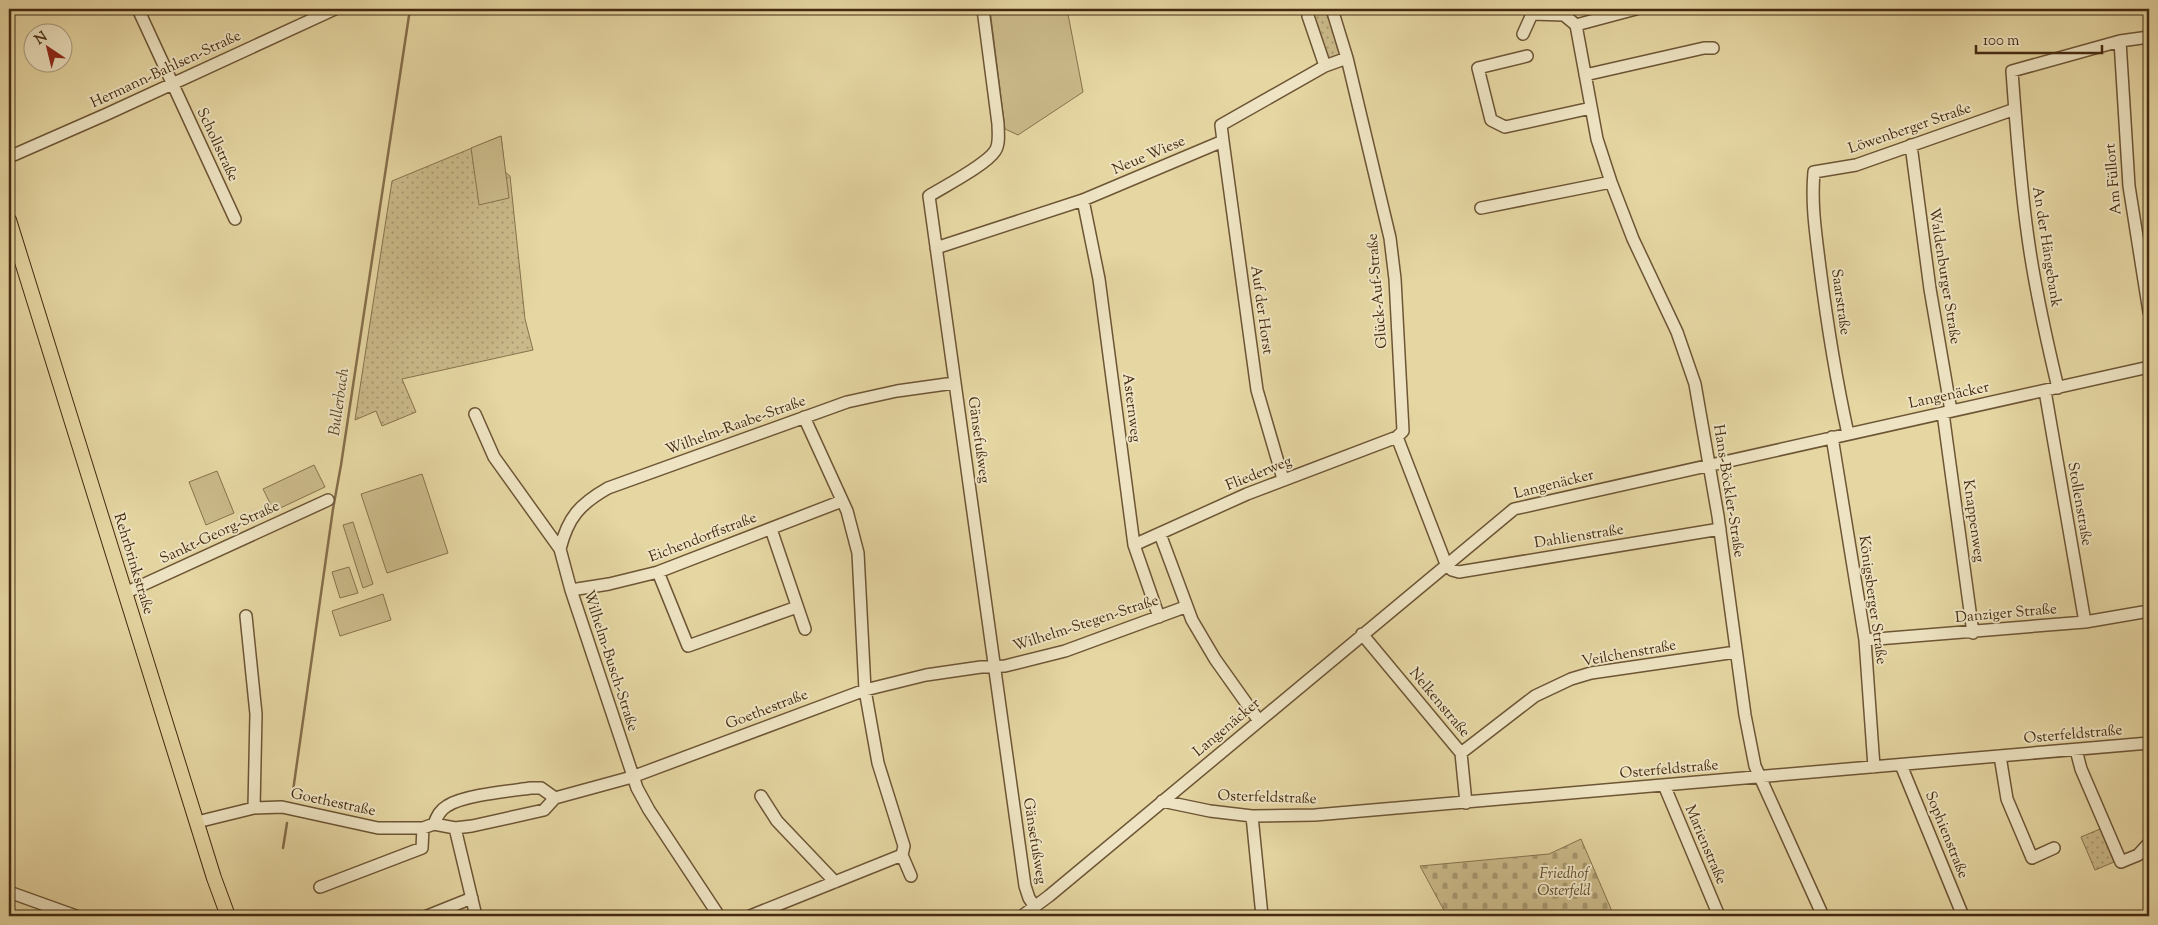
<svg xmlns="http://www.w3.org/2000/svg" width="2158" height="925" font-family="'Sorts Mill Goudy',serif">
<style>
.grass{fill:url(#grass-dots);stroke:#88724d}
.cemetery{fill:url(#cemetery-stones);stroke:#88724d}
.garden{fill:#cab989;stroke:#88724d}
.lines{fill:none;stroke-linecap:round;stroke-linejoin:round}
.stream{stroke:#856e4b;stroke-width:2.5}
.minor-casing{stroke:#6d5535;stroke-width:14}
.major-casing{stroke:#452a11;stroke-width:16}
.minor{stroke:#eee4c3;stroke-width:11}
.major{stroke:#e5d6a2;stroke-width:14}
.labels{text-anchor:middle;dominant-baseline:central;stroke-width:4;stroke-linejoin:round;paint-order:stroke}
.street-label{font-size:15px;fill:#452a11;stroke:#eee4c3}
.park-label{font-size:15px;font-style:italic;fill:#604729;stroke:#eee4c3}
.water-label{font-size:16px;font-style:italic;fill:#604629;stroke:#eee4c3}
</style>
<defs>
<pattern id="grass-dots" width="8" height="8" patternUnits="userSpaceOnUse" patternTransform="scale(1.25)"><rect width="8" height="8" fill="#cab989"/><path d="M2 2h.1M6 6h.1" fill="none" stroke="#a6976f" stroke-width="1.8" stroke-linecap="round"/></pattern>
<pattern id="cemetery-stones" width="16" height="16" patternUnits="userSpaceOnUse" patternTransform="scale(1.25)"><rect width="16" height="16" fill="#cab989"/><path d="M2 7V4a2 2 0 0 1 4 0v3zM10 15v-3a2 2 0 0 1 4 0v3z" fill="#a6976f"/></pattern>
</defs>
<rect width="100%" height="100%" fill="#e5d6a2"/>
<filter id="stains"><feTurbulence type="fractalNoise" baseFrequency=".004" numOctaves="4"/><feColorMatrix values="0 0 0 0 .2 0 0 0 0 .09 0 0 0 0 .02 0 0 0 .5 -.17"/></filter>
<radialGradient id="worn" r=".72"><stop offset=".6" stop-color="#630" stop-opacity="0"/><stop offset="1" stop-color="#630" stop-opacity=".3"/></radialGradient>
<!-- grass -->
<path class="grass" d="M 1312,9 L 1332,9 L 1347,58 L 1325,66 Z
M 501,136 L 505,172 L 510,176 L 525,319 L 533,350 L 402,379 L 416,412 L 382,426 L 376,411 L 355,420 L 392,181 Z
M 2100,829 L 2114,862 L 2095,870 L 2081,837 Z"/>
<!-- cemetery -->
<path class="cemetery" d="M 1581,839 L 1614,916 L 1447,916 L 1420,866 L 1549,854 Z"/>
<!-- garden -->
<path class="garden" d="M 990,9 L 1067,9 L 1083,92 L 1018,135 L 1005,129 Z
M 501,136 L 509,198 L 479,205 L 471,148 Z
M 314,465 L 325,487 L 274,511 L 263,489 Z
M 217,471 L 234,513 L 206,525 L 189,482 Z
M 422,474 L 448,553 L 387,573 L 361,494 Z
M 353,522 L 373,584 L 363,588 L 343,525 Z
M 349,567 L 358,593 L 340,598 L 332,572 Z
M 383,594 L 391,620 L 340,636 L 332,611 Z"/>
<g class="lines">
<!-- stream -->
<path class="stream" d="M 292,798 L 333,509 L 341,465 L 410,9
M 283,848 L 287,823"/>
<defs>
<path id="minor" d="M 138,9 L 235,219
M 983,9 L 998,124 C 998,132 1000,144 995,151 C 986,165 945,186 929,196 L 1025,886 L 1029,898 L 1035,907
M 1312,9 L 1309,10 L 1308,16 L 1325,66
M 1576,25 L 1636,9
M 1523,34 L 1532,14 L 1564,15 L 1576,25 L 1597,139 L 1611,182 L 1633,239 L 1677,332 L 1695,384 L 1718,516 L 1745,715 L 1755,766 L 1823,916
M 2120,41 L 2129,186 L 2149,312
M 1527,56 L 1478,68 L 1491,120 L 1505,127 L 1591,108
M 1585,75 L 1704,48 L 1713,48
M 1223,141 L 1257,390 L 1283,479
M 1911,145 L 1930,289 L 1951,411
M 9,157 L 107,114 L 335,9
M 1083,200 L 1099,279 L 1134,545 L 1159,617
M 1481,208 L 1611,182
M 936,248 L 1083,200 L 1223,141 L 1221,125 L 1325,66 L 1347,58
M 2058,388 C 2046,338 2035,289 2028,238 C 2020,183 2016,127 2012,71 L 2120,41 L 2149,37
M 2045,391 L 2085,622
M 1943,413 L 1973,633
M 475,414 L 494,457 L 560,549 L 571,590 L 637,788 L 649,810 L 719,916
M 804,417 L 847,511 L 858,553 L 865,690 L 878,763 L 904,846 L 902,855
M 1848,434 C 1836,379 1827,323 1820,268 C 1816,235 1811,205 1814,172 L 1856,165 L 2015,109
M 1397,437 L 1446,564 L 1452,570 L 1459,572 L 1720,529
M 1832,437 L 1865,640 L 1874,767
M 771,529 L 805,629
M 1160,534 L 1192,620 L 1215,659 L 1259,721
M 1134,545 L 1247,494 L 1397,437 L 1403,431 L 1395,279 L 1390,238 L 1347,58 L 1332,9
M 560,549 C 568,517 580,504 608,488 L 847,402 L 897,391 L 954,383
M 658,572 L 688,646 L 797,607
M 571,590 L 609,584 L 658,572 L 842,501
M 125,593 L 328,500
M 246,616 L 256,714 L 254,808
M 1362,634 L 1461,753 L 1466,803
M 1865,640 L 2085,622 L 2149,611
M 2076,750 L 2081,769 L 2121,862 L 2138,855 L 2149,843
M 1461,753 L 1535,696 L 1571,679 L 1591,673 L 1736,652
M 2000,756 L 2007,799 L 2032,858 L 2054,848
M 1901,765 L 1963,916
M 1664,785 L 1719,916
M 761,796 L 777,821 L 835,882
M 1162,801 L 1210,811 L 1252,816 L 1315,815 L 2149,743
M 1252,816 L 1262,916
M 197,822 L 254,808 L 282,807 L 378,828 L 423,828 L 434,824 L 455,828 L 472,826 L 544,810 L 555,798 L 632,777 L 865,690 L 926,675 L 981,667 L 1005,666 L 1065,651 L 1185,607
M 434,824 C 437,816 440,810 447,806 C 464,795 510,791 531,788 L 541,788 L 555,798
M 455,828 L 476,916
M 320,887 L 422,848 L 423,828
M 9,892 L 76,916
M 427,916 L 472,898
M 750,916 L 902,855 L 911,876
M 1022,916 L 1049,896 L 1514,509 L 2149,367"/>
<path id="major" d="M 9,220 L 214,878 L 228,916"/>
</defs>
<!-- minor casing -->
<use href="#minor" class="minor-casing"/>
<!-- major casing -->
<use href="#major" class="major-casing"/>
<!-- minor -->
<use href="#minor" class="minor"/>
<!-- major -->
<use href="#major" class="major"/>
</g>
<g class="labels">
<!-- street labels -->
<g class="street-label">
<text transform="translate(166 70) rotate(-25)">Hermann-Bahlsen-Straße</text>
<text transform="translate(1910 129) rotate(-19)">Löwenberger Straße</text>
<text transform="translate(217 145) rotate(65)">Schollstraße</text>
<text transform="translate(1149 156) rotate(-23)">Neue Wiese</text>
<text transform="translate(2114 179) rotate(-95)">Am Füllort</text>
<text transform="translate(2046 247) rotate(81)">An der Hängebank</text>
<text transform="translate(1944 276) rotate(81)">Waldenburger Straße</text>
<text transform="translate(1378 291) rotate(-95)">Glück-Auf-Straße</text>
<text transform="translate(1840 302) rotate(82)">Saarstraße</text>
<text transform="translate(1261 310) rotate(82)">Auf der Horst</text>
<text transform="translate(1949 396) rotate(-12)">Langenäcker</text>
<text transform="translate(1131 408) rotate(83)">Asternweg</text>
<text transform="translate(736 426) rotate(-20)">Wilhelm-Raabe-Straße</text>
<text transform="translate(978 440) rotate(82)">Gänsefußweg</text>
<text transform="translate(1259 474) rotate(-22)">Fliederweg</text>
<text transform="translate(1554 485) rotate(-14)">Langenäcker</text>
<text transform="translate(1728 491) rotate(81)">Hans-Böckler-Straße</text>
<text transform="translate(2079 504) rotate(80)">Stollenstraße</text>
<text transform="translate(1973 521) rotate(82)">Knappenweg</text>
<text transform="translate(220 533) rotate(-25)">Sankt-Georg-Straße</text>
<text transform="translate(1579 537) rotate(-9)">Dahlienstraße</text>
<text transform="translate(703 538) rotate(-21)">Eichendorffstraße</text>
<text transform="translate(133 564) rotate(73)">Rehrbrinkstraße</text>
<text transform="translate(1872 600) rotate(82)">Königsberger Straße</text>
<text transform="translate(2006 614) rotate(-5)">Danziger Straße</text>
<text transform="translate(1086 624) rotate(-18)">Wilhelm-Stegen-Straße</text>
<text transform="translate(1629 654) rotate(-10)">Veilchenstraße</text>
<text transform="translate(610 661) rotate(72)">Wilhelm-Busch-Straße</text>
<text transform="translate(1439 703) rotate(50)">Nelkenstraße</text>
<text transform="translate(767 710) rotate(-21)">Goethestraße</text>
<text transform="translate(1227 728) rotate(-40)">Langenäcker</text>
<text transform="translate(2073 735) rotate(-5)">Osterfeldstraße</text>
<text transform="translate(1669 770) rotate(-5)">Osterfeldstraße</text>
<text transform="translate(1267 798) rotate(2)">Osterfeldstraße</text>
<text transform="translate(333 803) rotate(12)">Goethestraße</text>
<text transform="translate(1946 835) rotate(68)">Sophienstraße</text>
<text transform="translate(1034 841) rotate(81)">Gänsefußweg</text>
<text transform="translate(1705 845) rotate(67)">Marienstraße</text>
</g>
<!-- park labels -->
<g class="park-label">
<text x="1564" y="874">Friedhof<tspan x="1564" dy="17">Osterfeld</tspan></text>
</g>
<!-- water labels -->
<g class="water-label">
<text transform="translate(340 402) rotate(-82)">Bullerbach</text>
</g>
</g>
<!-- margin -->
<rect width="2158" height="925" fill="none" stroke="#e5d6a2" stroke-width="30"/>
<rect x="10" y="10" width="2138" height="905" fill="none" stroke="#452a11" stroke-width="2.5"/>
<rect x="15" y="15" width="2128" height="895" fill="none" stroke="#452a11"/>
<!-- north arrow -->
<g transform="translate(48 48) rotate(325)"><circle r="24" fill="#eee4c3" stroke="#aa9a7c"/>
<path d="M0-4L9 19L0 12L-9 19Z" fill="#8f2418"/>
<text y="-8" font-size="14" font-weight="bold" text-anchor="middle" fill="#452a11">N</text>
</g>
<!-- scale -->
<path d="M1976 45v8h126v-8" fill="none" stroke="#452a11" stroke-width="2.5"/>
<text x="1983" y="45" font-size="15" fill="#452a11" stroke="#eee4c3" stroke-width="4" paint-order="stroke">100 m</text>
<rect width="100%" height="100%" filter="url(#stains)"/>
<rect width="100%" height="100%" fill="url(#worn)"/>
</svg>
